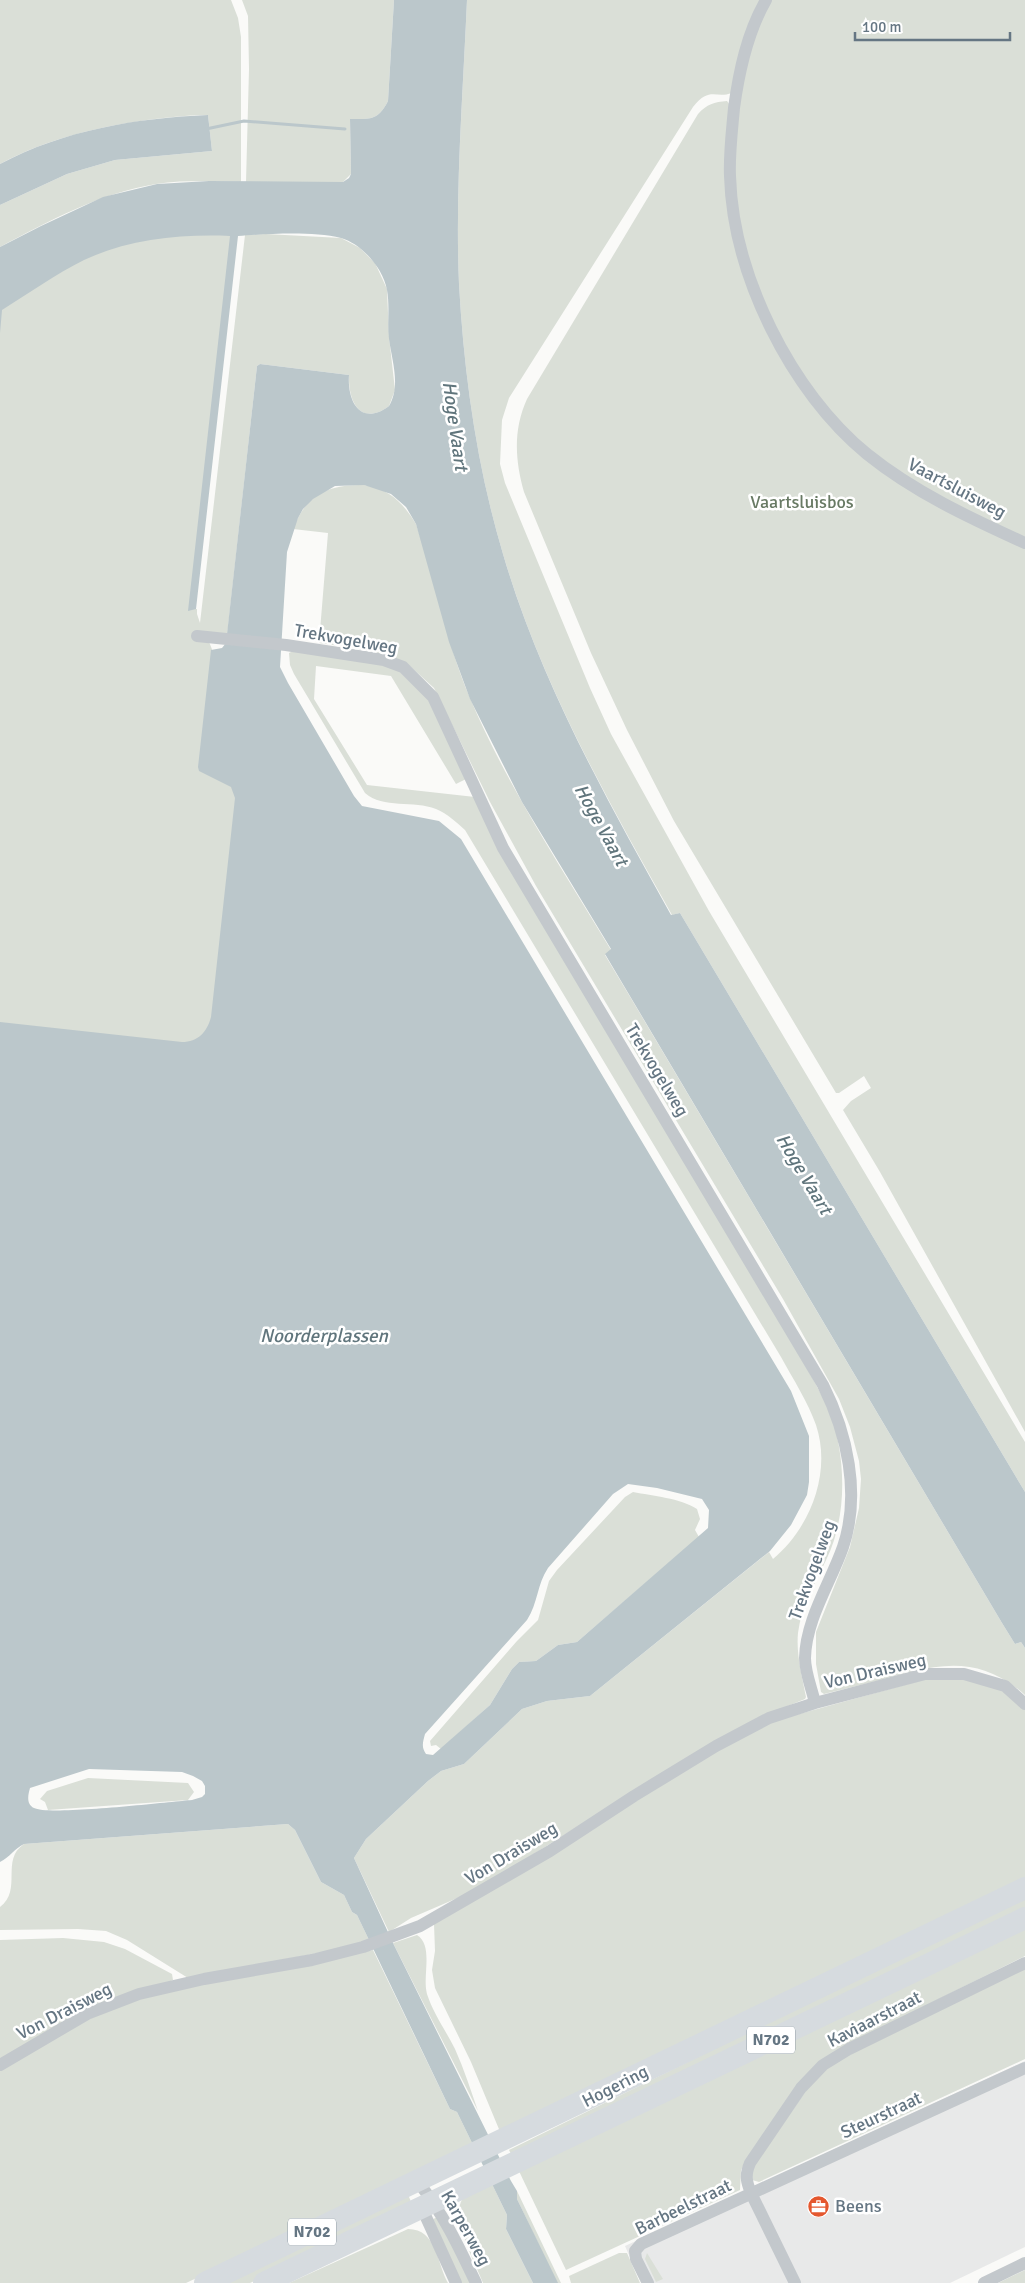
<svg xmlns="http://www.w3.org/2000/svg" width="1025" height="2283" font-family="Signika,sans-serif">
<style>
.built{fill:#e8e9e9}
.green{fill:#dadfd7}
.water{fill:#bbc7cb;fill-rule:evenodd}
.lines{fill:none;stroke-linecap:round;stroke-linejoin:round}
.stream{stroke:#bbc7cb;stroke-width:3}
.street{stroke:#c3c8cc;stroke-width:12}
.highway{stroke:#d6dbdf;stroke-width:22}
.labels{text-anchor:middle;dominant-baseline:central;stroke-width:5;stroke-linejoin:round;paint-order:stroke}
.shield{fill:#fff;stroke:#939fa8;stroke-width:1}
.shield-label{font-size:16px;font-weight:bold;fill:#657683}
.street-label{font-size:18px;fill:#657683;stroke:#fff}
.park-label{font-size:18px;fill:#687a64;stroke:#fff}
.poi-label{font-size:18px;fill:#657683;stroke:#fff;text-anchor:start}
.water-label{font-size:19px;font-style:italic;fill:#60757c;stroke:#fff}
</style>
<rect width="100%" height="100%" fill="#fafaf8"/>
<!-- built -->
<path class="built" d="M 1025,2061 L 1025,2247 L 950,2283 L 641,2283 L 625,2246 Z"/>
<!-- green -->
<path class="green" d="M 0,0 L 231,0 L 238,18 L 241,37 L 241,182 C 213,181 184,180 156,184 C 100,193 49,221 0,247 L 0,205 L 67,174 L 115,160 L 212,151 L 208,115 C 190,115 172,117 155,119 C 101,126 48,138 0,164 Z
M 242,0 L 394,0 L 388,101 C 378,121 370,119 350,119 L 351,174 L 343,182 L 246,182 L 249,69 L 248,16 Z
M 467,0 L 760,0 L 732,93 C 715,99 710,86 693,107 L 509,398 L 502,420 L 500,464 L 505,483 L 590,688 L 611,734 L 709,911 L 1025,1442 L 1025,1492 L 680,913 L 672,915 C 607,799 541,683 503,554 C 477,467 464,375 459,284 C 455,192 463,93 467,0 Z
M 769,0 L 1025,0 L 1025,1432 L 880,1172 L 843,1110 L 851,1101 L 871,1088 L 864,1076 L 839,1093 L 836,1093 L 674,821 L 627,730 L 591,653 L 524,492 C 515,460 513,430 527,399 L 698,114 C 707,104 714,102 727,101 L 730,105 L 748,52 Z
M 196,232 L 232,234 L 194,609 L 197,609 L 197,614 L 200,623 L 245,235 L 266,234 L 341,238 L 360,248 L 375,263 L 387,289 L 389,337 L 395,390 L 389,406 C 361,427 348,402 349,375 L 260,364 L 257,366 L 227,636 L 206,634 L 213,652 L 239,787 L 211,1050 L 0,1026 L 0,308 L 82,258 L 144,237 Z
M 364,485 C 390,489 403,503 416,524 C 436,582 446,642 470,698 C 507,786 562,868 611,950 L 605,955 L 632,1000 L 1002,1623 L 1015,1644 L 1021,1642 L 1025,1648 L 1025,1695 C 973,1649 929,1667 869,1683 C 854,1687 839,1690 824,1694 L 821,1692 L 816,1664 L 816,1632 L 850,1547 L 859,1508 L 861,1479 L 859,1461 L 850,1427 L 839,1399 L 783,1299 L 536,886 L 490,802 L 434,688 L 410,666 L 389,656 L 354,648 L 319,643 L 328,533 L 293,529 C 307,493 328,485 364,485 Z
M 293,651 L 384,664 L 398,670 L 428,699 L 466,779 L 456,784 L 391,676 L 316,666 L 314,699 L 367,785 L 475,797 L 813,1379 C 818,1389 824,1399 829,1409 C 846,1455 848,1514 827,1558 C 816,1582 801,1607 798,1633 C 796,1654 802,1676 806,1697 L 805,1699 L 778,1710 L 606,1809 L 476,1890 L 411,1918 L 389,1932 L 354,1858 L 366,1839 L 428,1781 L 441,1771 L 464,1764 L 522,1709 L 547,1701 L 590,1696 L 769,1552 L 773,1559 C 810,1528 832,1473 816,1425 C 808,1402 793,1379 781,1357 L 465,830 C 456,822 448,814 436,809 C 414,800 383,809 365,793 L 294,674 L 290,665 L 289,653 Z
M 633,1492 C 653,1496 680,1498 697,1509 L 700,1519 L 695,1530 L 699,1537 L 577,1642 L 558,1645 L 536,1661 L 519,1662 L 512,1669 L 490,1705 L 441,1749 L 436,1745 L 431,1746 L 430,1741 L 517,1641 L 538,1620 L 549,1581 L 557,1570 L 625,1497 Z
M 948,1673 L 996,1686 L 1025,1708 L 1025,1883 L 501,2134 L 471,2062 L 435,1988 L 432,1970 L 435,1951 L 434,1924 L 741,1735 L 770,1722 Z
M 88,1778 L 188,1783 L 194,1792 L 188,1800 L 48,1810 L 45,1802 L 40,1799 L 47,1791 Z
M 288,1824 L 295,1830 L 321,1882 L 344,1895 L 352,1912 L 357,1915 L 369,1940 L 355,1946 L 188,1978 L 127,1940 L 106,1931 L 78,1929 L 0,1930 L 0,1907 C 23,1890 0,1860 24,1844 Z
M 1025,1896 L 1025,1912 L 513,2158 L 509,2150 Z
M 1025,1925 L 1025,1956 L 839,2049 L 748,2157 L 741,2170 L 740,2190 L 566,2270 L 518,2169 Z
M 417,1935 C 434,1946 422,1976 427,1994 C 433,2013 446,2031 455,2049 C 464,2069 471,2091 478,2111 L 393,1943 Z
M 63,1938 L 104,1942 L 125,1949 L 172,1974 L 173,1980 L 0,2060 L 0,1940 Z
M 373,1950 L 450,2109 L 457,2112 L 474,2147 L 186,2283 L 0,2283 L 0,2068 L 63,2030 L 141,1997 Z
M 1025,1968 L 1025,2059 L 759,2182 L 752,2180 L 750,2171 L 810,2085 L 833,2063 Z
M 491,2182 L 507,2215 L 506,2229 L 533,2283 L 483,2283 C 476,2264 446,2211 466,2195 C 473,2189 483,2186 491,2182 Z
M 517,2191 L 561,2283 L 557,2283 L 517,2199 Z
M 404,2197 L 409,2197 L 412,2204 L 404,2210 L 250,2283 L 223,2283 Z
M 438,2217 L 471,2283 L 461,2283 L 433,2219 Z
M 408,2229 C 437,2229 437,2264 448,2283 L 289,2283 Z
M 619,2253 L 627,2253 L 640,2283 L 571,2283 L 569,2276 Z
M 647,2253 L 663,2279 L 656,2282 L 645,2259 Z
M 1025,2270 L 1025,2283 L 998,2283 Z"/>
<!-- water -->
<path class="water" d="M 394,0 L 467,0 C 463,93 455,191 459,284 C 464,375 477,467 503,554 C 541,683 606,798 671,915 L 680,913 L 1025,1492 L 1025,1648 L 1021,1642 L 1015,1644 L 1002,1623 L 605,954 L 611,949 L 522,802 L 470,699 L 449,642 L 416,524 L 406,507 L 391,494 L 364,485 L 335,486 L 313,499 L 303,509 L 298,518 L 287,552 L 280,667 L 288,683 L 354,796 L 362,806 L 439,821 L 461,839 L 791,1391 L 809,1436 L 809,1482 L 807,1495 L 791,1525 L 770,1551 L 590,1696 L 547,1701 L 522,1709 L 464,1764 L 441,1771 L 428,1781 L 366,1839 L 354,1858 L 393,1943 L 511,2181 L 517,2191 L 517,2199 L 558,2283 L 533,2283 L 506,2229 L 507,2215 L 457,2112 L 450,2109 L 357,1915 L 352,1912 L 344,1895 L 321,1882 L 295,1830 L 288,1824 L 24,1844 C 14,1849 10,1857 0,1862 L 0,1022 L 182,1042 C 198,1042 207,1032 211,1017 L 235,798 L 231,787 L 199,771 L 198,767 L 211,650 L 222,648 L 226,643 L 257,366 L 260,364 L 349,375 C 347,402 361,427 389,406 C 401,386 392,361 389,339 C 387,323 390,306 387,290 C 383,268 362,244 341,238 C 312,231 267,234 238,236 L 196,609 L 188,611 L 230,236 C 181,234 129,239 84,260 C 56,274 29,293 2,310 L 0,333 L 0,247 L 41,226 L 103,197 L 157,184 L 209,181 L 343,182 L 349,178 L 351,174 L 350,119 C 370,119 378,121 388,101 ZM 628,1484 L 657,1488 L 702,1499 L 709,1510 L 708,1528 L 577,1642 L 558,1645 L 536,1661 L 519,1662 L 512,1669 L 490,1705 L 433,1755 L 426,1754 C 421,1747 423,1742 425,1734 L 527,1620 C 538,1603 537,1584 548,1568 L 613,1494 ZM 89,1769 L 182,1772 L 193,1776 L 202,1781 L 205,1786 L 205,1794 L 202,1797 L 192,1800 C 167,1802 49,1816 34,1808 C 26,1804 28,1795 30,1788 Z
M 208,115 L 212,151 L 115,160 L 67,174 L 0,205 L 0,164 C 64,130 137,118 208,115 Z"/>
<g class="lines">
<!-- stream -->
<path class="stream" d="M 206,129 L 244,121 L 345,129"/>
<!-- street -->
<path class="street" d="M 766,0 C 747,33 739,71 734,108 C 732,131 729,154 730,176 C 733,275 791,392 867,454 C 914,492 970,518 1025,543
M 197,636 L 286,645 L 384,660 L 403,667 L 433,697 L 503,848 L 823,1385 C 847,1433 861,1494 843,1547 C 830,1584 806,1619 805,1658 C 805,1673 812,1689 815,1703
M 0,2065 L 87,2014 L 139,1994 L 204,1979 L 312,1960 L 363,1947 L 420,1926 L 550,1851 L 634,1796 L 716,1746 L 769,1718 L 815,1703 L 925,1674 L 964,1674 L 1005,1686 L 1025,1704
M 418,2182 C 443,2213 459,2247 476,2283
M 420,2204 L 456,2283
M 648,2283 L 636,2259 L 635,2251 L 641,2244 L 1025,2068
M 795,2283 L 751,2193 C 746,2181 745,2175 750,2163 L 801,2088 L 823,2065 L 849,2049 L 1025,1963
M 984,2283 L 1025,2263"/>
<!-- highway -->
<path class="highway" d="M 205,2283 L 1025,1888
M 264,2283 L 1025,1918"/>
</g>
<!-- icons -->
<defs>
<symbol id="office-disc" viewBox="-11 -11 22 22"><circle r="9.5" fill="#e4572e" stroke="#fff"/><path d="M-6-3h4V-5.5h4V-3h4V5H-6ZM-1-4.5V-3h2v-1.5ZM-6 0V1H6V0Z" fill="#fff"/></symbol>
</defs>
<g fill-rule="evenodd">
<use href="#office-disc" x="806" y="2194" width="25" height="25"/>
</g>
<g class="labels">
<!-- shield labels -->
<g class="shield">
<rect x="747" y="2026.5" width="48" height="27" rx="4"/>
<rect x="288" y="2218.5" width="48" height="27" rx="4"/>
</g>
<g class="shield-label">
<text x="771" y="2040">N702</text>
<text x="312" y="2232">N702</text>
</g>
<!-- street labels -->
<g class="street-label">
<text transform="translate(957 488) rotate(28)">Vaartsluisweg</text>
<text transform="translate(346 639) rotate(10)">Trekvogelweg</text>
<text transform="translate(657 1070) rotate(59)">Trekvogelweg</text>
<text transform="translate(812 1570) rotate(-70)">Trekvogelweg</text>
<text transform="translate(875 1671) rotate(-13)">Von Draisweg</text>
<text transform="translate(511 1853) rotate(-31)">Von Draisweg</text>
<text transform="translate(64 2011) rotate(-27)">Von Draisweg</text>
<text transform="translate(874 2019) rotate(-27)">Kaviaarstraat</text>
<text transform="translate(615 2086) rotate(-27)">Hogering</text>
<text transform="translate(881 2115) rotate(-25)">Steurstraat</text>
<text transform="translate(683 2207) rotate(-26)">Barbeelstraat</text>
<text transform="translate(466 2228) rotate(61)">Karperweg</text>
</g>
<!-- park labels -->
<g class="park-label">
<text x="802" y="502">Vaartsluisbos</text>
</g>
<!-- poi labels -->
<g class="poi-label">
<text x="835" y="2206">Beens</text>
</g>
<!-- water labels -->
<g class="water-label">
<text transform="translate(455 426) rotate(82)">Hoge Vaart</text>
<text transform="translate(601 825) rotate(61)">Hoge Vaart</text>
<text transform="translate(804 1174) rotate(59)">Hoge Vaart</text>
<text x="324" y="1336">Noorderplassen</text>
</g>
</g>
<!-- scale -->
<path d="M855 32v8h155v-8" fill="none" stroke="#657683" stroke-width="2.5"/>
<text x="862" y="32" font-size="15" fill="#657683" stroke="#ffffff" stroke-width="4" paint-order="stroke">100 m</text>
</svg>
